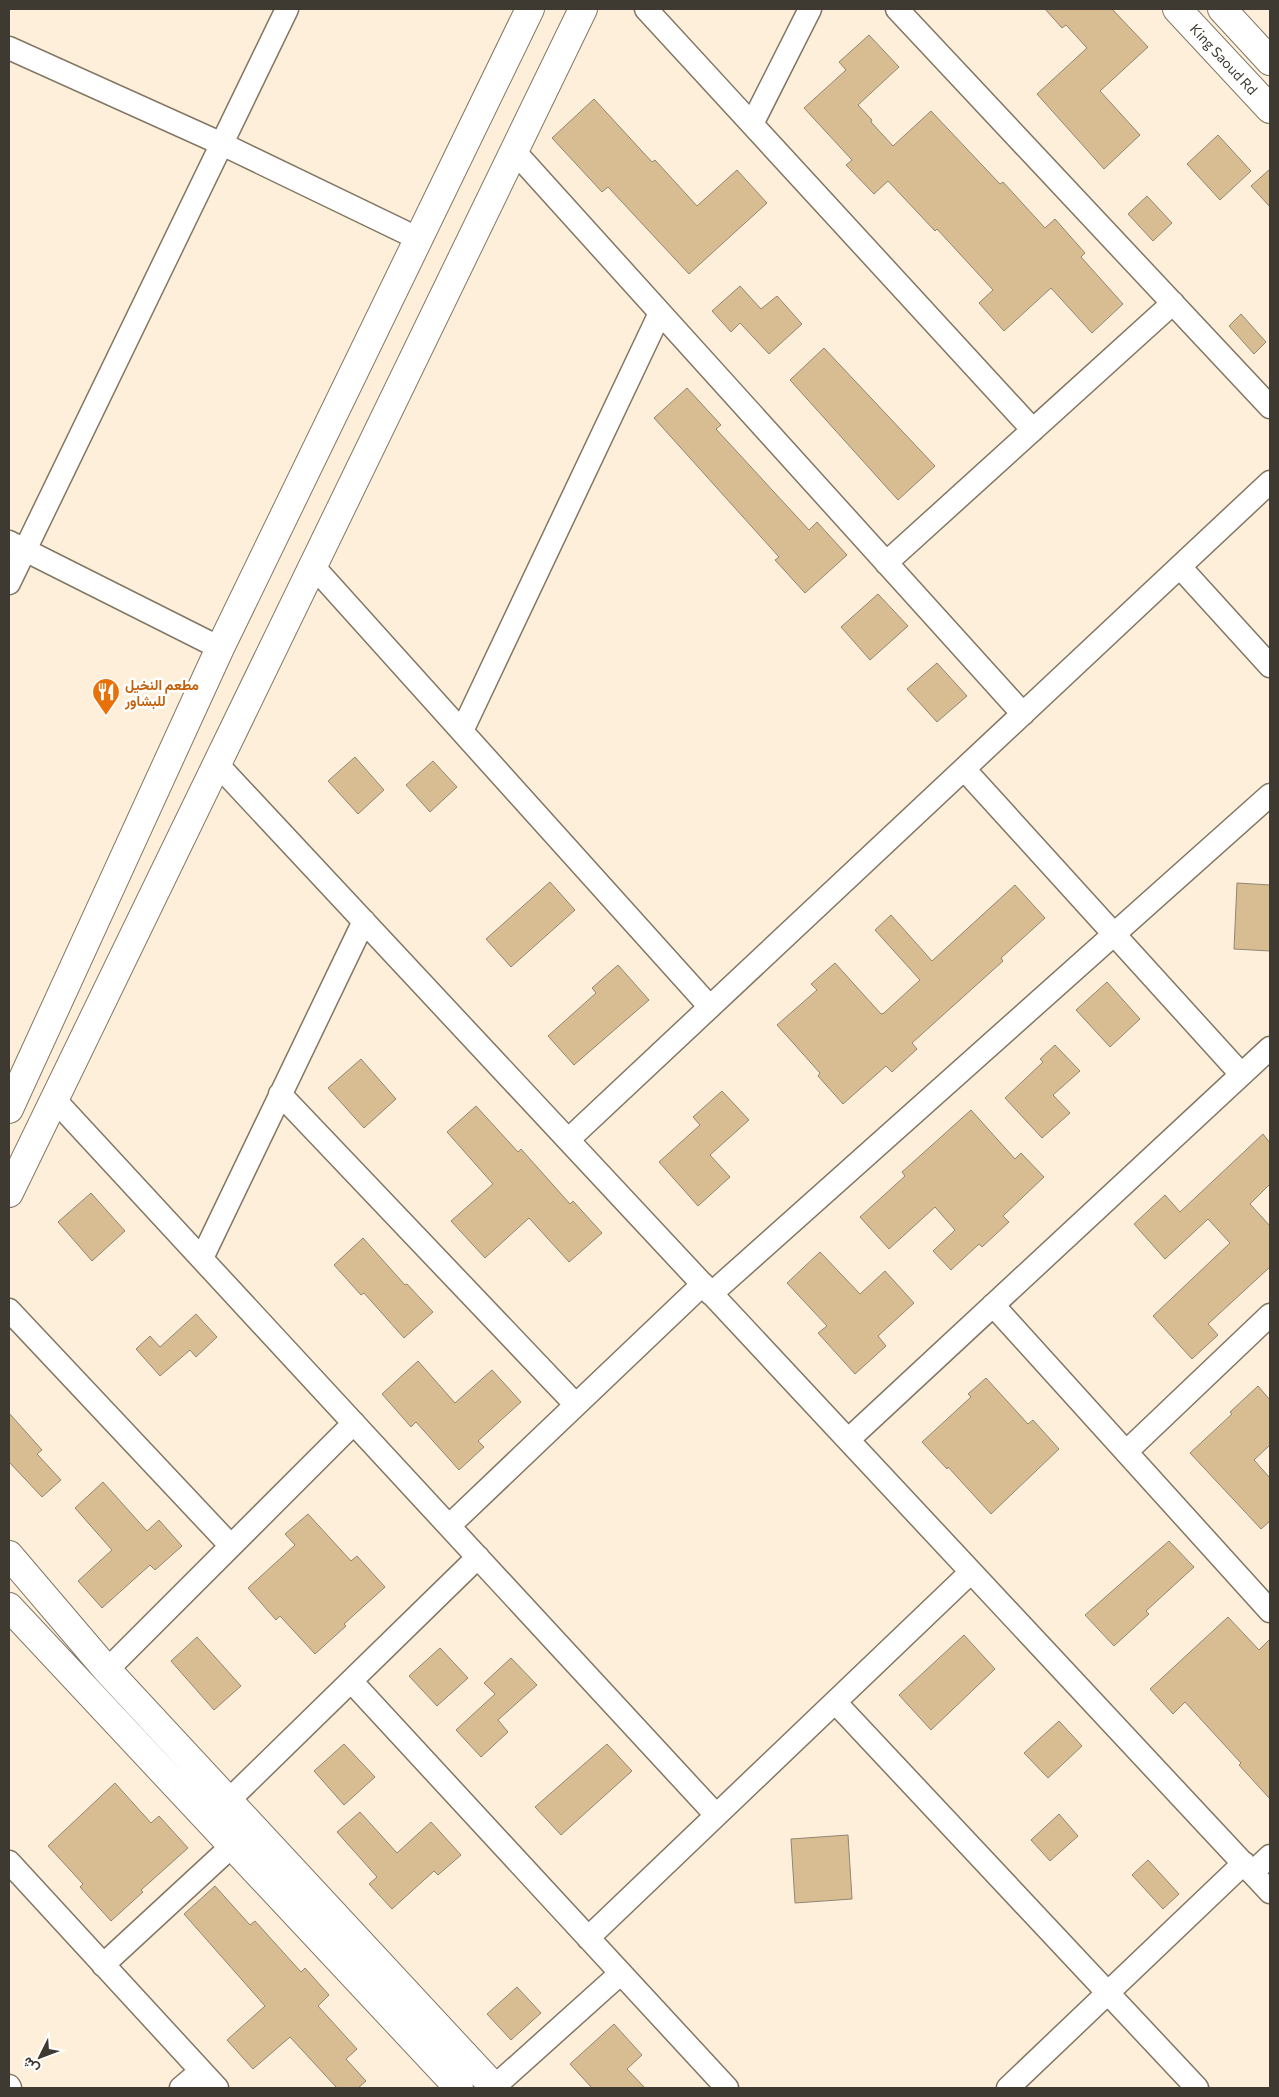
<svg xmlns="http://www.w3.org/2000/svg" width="1279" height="2097" font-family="Commissioner,Vazirmatn,sans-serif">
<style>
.building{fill:#d8bd92;stroke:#928673}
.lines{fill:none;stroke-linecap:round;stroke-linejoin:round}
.street-casing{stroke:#837764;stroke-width:25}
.secondary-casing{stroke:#837764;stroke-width:30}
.street{stroke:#fff;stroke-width:22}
.secondary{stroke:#fff;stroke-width:28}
.labels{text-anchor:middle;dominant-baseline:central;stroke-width:5;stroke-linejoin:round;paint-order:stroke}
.street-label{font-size:14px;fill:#3e3931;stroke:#fff}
.food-label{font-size:14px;font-weight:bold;fill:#c56008;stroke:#fff;text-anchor:start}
</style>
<rect width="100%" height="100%" fill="#fdefda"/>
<!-- building -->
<path class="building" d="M 1045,9 L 1112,9 L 1148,47 L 1100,91 L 1140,135 L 1104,169 L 1037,94 L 1087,48 L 1066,25 L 1062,28 Z
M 869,35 L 899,67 L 858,105 L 872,120 L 871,122 L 893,146 L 931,111 L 1000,184 L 1003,182 L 1045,228 L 1055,219 L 1085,253 L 1081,257 L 1123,304 L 1092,333 L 1051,288 L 1004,331 L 979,303 L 993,290 L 937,229 L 935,231 L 888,181 L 874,194 L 846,165 L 852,160 L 804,108 L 846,70 L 839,62 Z
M 594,99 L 652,162 L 655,160 L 697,206 L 737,170 L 767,203 L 689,274 L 608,187 L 602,192 L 552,138 Z
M 1218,135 L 1251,171 L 1220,200 L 1187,164 Z
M 1270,169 L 1270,207 L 1251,186 Z
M 1147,196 L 1172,223 L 1153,241 L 1128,214 Z
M 740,286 L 761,309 L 777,296 L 802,324 L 769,354 L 740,323 L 731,332 L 712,311 Z
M 1241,314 L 1266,342 L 1254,354 L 1229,326 Z
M 824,348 L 935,466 L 898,500 L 790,380 Z
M 687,388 L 721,425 L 716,429 L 809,530 L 817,522 L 847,555 L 805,593 L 775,560 L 779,557 L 654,418 Z
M 878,594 L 908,626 L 870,660 L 841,627 Z
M 937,663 L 967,696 L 937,722 L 907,689 Z
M 355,757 L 384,790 L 358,814 L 328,781 Z
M 433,761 L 457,787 L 430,812 L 406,785 Z
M 550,882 L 575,910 L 511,967 L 486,939 Z
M 1237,883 L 1270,885 L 1270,951 L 1234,949 Z
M 1015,885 L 1045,918 L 1001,958 L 1003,961 L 912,1043 L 917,1049 L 892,1072 L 886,1066 L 843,1104 L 818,1076 L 820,1073 L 777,1025 L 817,990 L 811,984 L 835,963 L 881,1014 L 884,1013 L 920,980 L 875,930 L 891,915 L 932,961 Z
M 618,965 L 649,1000 L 574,1065 L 548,1036 L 596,993 L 592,988 Z
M 1107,982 L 1140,1019 L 1110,1047 L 1076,1010 Z
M 1055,1045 L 1080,1071 L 1053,1095 L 1070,1113 L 1042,1138 L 1005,1098 L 1043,1062 L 1040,1059 Z
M 361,1059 L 396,1099 L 364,1128 L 328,1088 Z
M 722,1091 L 749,1120 L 710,1155 L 730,1177 L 698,1206 L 659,1162 L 700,1125 L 693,1117 Z
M 476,1106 L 518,1152 L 521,1149 L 570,1204 L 573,1201 L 602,1233 L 569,1262 L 529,1218 L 485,1258 L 451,1221 L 493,1184 L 447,1132 Z
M 971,1110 L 1015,1159 L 1021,1153 L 1044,1177 L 1003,1216 L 1009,1222 L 982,1247 L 979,1244 L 951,1270 L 933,1251 L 955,1230 L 935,1207 L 889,1249 L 860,1217 L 905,1176 L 902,1172 Z
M 1263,1134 L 1270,1143 L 1270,1184 L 1250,1204 L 1270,1226 L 1270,1267 L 1208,1324 L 1218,1335 L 1192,1359 L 1153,1316 L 1230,1243 L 1208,1219 L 1165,1259 L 1134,1224 L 1165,1195 L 1180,1212 Z
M 91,1193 L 125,1231 L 92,1261 L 58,1222 Z
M 363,1238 L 405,1285 L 407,1284 L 433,1312 L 404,1338 L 364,1293 L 361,1295 L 334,1265 Z
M 820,1252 L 860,1294 L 885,1271 L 914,1303 L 878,1336 L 886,1346 L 855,1374 L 818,1333 L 827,1326 L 787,1283 Z
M 196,1314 L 217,1337 L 196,1357 L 190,1350 L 160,1376 L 136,1349 L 150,1336 L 160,1347 Z
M 418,1361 L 455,1403 L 492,1370 L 521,1402 L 478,1441 L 484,1447 L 459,1470 L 416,1422 L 411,1427 L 382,1394 Z
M 986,1378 L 1028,1424 L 1033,1420 L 1059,1449 L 991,1514 L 948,1467 L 947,1469 L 922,1442 L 971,1397 L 968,1394 Z
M 1258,1386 L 1270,1400 L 1270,1445 L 1254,1460 L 1270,1478 L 1270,1521 L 1261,1529 L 1190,1453 L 1232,1414 L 1230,1412 Z
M 9,1413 L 42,1450 L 37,1454 L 61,1480 L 42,1497 L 9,1462 Z
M 103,1482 L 147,1531 L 159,1520 L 182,1546 L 155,1570 L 150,1565 L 102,1608 L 78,1581 L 112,1550 L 75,1508 Z
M 308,1514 L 351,1561 L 357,1556 L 385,1587 L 344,1624 L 346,1626 L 315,1654 L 280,1616 L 276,1620 L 248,1588 L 295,1545 L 285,1534 Z
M 1169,1541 L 1194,1567 L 1146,1611 L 1149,1614 L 1114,1646 L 1085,1615 Z
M 1228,1617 L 1259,1650 L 1270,1639 L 1270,1799 L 1239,1765 L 1241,1763 L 1185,1702 L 1173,1714 L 1150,1689 Z
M 964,1635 L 995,1669 L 931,1730 L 899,1695 Z
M 197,1637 L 241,1686 L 214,1710 L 171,1661 Z
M 440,1648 L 468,1678 L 437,1706 L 409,1676 Z
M 511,1658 L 537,1685 L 498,1720 L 508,1732 L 481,1757 L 456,1730 L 495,1694 L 484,1683 Z
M 1059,1721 L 1082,1746 L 1048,1778 L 1024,1753 Z
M 344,1744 L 375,1777 L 344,1805 L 314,1771 Z
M 607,1744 L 632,1771 L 561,1835 L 535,1807 Z
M 115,1783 L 151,1823 L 159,1816 L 188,1848 L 141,1890 L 143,1892 L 111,1921 L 80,1887 L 83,1884 L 48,1846 Z
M 360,1812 L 397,1853 L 431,1822 L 461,1855 L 438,1875 L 434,1871 L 392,1909 L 369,1884 L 377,1877 L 337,1832 Z
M 1059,1814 L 1078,1836 L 1050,1861 L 1031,1840 Z
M 848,1835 L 852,1899 L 795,1903 L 791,1839 Z
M 1148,1860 L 1179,1894 L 1163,1909 L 1132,1875 Z
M 215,1886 L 250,1925 L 255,1921 L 301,1972 L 305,1968 L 329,1995 L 318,2006 L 357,2049 L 346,2059 L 366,2081 L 358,2088 L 337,2088 L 290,2037 L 253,2069 L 227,2040 L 265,2006 L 184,1914 Z
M 517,1987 L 541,2013 L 511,2040 L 487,2014 Z
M 614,2024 L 642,2055 L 627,2069 L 645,2088 L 592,2088 L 570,2064 Z"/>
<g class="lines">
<defs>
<path id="street" d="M 646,9 L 1033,430
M 897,9 L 1270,407
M 9,48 L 222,144 L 419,239
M 752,124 L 810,9
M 514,151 L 1023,714
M 9,542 L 220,648
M 886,563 L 1173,303
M 313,566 L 710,1007
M 1180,567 L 1270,666
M 9,583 L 287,9
M 462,731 L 660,313
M 217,764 L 1270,1892
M 964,769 L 1241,1074
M 280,1094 L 576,1405
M 54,1099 L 716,1815
M 568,1140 L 1270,482
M 202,1258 L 364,921
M 711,1294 L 1270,795
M 993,1305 L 1270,1611
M 9,1310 L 231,1546
M 848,1440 L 1270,1048
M 1126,1452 L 1270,1315
M 449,1526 L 703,1284
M 107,1670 L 354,1423
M 351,1681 L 727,2088
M 835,1702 L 1197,2088
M 228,1801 L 478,1557
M 9,1862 L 217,2088
M 1252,1873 L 1270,1856
M 588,1938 L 971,1572
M 103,1965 L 233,1845
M 9,2086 L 10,2088
M 494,2087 L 621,1973
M 181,2088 L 201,2071
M 1008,2088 L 1244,1863"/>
<path id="secondary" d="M 1177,9 L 1270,109
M 1222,9 L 1270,61
M 9,1109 L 220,648 L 530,9
M 9,1193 L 583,9
M 9,1555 L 107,1670 L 495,2088
M 9,1607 L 459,2088"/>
</defs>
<!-- street casing -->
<use href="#street" class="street-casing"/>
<!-- secondary casing -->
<use href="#secondary" class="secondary-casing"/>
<!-- street -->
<use href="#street" class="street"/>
<!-- secondary -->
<use href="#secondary" class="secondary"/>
</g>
<!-- icons -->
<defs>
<symbol id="restaurant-pin" viewBox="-11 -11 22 30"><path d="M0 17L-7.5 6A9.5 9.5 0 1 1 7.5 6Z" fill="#e8710a" stroke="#fff"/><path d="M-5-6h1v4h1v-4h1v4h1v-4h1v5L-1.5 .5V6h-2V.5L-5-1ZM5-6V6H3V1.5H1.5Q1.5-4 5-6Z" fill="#fff"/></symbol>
</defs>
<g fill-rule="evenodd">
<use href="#restaurant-pin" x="90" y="676" width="32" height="43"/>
</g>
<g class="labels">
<!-- street labels -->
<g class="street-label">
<text transform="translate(1224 59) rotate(47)">King Saoud Rd</text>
</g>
<!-- food labels -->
<g class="food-label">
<text x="125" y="684">مطعم النخيل<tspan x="125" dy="16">للبشاور</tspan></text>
</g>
</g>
<!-- border -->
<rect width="1279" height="2097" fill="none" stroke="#3e3931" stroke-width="20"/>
<!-- north arrow -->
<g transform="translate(40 2057) rotate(228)" stroke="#ffffff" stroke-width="4" paint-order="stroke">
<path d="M0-4L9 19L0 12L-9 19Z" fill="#3e3931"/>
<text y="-8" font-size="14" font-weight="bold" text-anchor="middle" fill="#3e3931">ش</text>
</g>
</svg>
